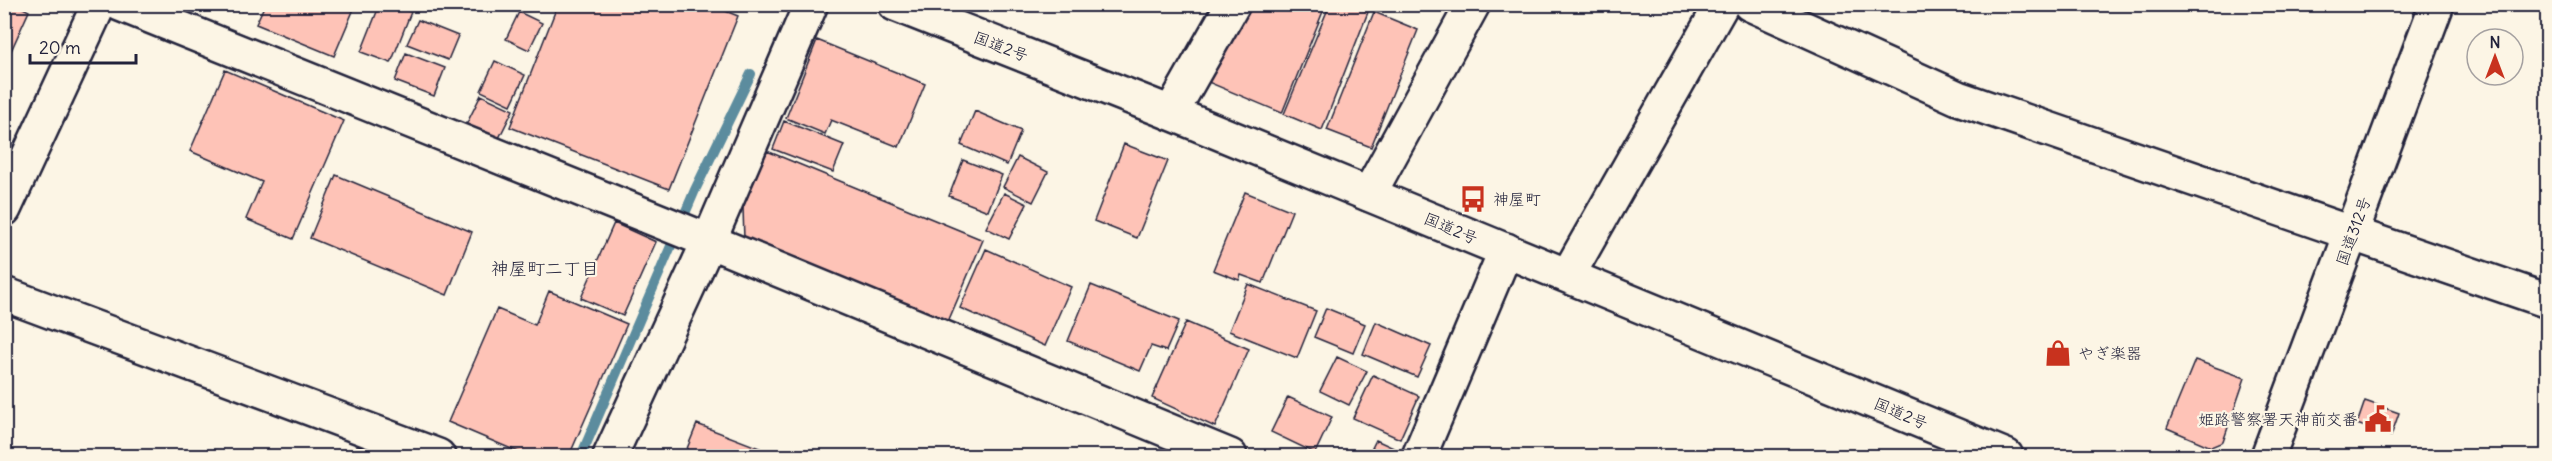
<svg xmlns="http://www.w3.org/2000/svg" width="2552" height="461" font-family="Delius,'Klee One',sans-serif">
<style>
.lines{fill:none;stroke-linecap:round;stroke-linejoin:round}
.stream{stroke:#5c8c9e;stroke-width:10}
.building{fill:#fec3b7;stroke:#22223b;stroke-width:1.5}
.minor-casing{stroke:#22223b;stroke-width:38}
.trunk-casing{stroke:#22223b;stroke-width:38}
.minor{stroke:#fcf5e5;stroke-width:33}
.trunk{stroke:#fcf5e5;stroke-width:33}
.labels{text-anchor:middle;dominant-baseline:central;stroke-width:4.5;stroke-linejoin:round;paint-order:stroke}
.street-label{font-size:16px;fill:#22223b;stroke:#fcf5e5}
.poi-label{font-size:16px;fill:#22223b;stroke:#fcf5e5;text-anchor:start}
.neighbourhood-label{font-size:18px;fill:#22223b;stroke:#fcf5e5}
</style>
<rect width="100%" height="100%" fill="#fcf5e5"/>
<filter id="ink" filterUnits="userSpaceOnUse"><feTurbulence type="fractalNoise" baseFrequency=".0167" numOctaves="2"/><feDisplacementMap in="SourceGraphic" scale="12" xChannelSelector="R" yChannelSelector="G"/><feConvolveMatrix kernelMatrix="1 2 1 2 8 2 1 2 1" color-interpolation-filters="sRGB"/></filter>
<g filter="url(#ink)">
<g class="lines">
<!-- stream -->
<path class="stream" d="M 581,456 L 695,190 L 751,74"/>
</g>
<!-- building -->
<path class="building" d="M 4,4 L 15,4 L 29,11 L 6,62 Z
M 265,4 L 356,4 L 334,56 L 256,24 Z
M 380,4 L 392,4 L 411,12 L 391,63 L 361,52 Z
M 558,4 L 708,4 L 738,16 L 669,189 L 510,127 Z
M 1250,4 L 1326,4 L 1282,113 L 1208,82 Z
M 1330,4 L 1352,4 L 1368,12 L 1322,130 L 1284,114 Z
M 519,12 L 542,23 L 529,50 L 506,39 Z
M 1374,12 L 1418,30 L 1371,147 L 1327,130 Z
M 418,20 L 458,36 L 448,60 L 407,44 Z
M 817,40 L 925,84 L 899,147 L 831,120 L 825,134 L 786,118 Z
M 406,53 L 445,68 L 434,96 L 395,81 Z
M 495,61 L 525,75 L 511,105 L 481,91 Z
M 225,70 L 344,121 L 293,239 L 246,219 L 262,182 L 190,151 Z
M 481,95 L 513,110 L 497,142 L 465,127 Z
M 975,111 L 1021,131 L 1007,165 L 961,145 Z
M 784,121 L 844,145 L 833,172 L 773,149 Z
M 1124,144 L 1168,161 L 1137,238 L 1094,221 Z
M 767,151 L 983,240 L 947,324 L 744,240 L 743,207 Z
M 1018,157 L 1048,172 L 1033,202 L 1003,187 Z
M 963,160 L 1002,175 L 988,211 L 949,196 Z
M 336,175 L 472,232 L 447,295 L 310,238 Z
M 1245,192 L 1292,211 L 1263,283 L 1241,275 L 1239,280 L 1213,270 Z
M 1004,193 L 1027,204 L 1009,239 L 986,228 Z
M 614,223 L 656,242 L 623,316 L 581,298 Z
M 986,249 L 1071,287 L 1045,346 L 960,308 Z
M 1248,284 L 1316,311 L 1297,358 L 1229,331 Z
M 1091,285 L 1179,321 L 1166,351 L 1151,346 L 1140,371 L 1068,341 Z
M 549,291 L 627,324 L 569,456 L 528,456 L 448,422 L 497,309 L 535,325 Z
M 1326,308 L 1365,324 L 1353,353 L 1314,337 Z
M 1186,322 L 1249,349 L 1215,427 L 1152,398 Z
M 1376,322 L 1431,346 L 1417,377 L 1363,354 Z
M 1337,357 L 1367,371 L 1349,405 L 1320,391 Z
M 2195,360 L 2245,378 L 2223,442 L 2211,447 L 2167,428 Z
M 1373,375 L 1419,396 L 1400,439 L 1353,418 Z
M 1288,397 L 1332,417 L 1315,453 L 1271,432 Z
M 2365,401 L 2399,413 L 2391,436 L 2357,424 Z
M 697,424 L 780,456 L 684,456 Z
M 1376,440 L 1398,450 L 1395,456 L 1368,456 Z"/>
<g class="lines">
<defs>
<path id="minor" d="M 120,4 L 709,241 L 1230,456
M 1750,4 L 1958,98 L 2548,301
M 1171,113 L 1233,4
M 1369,194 L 1473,4
M 4,209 L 99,4
M 1568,275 L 1722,4
M 4,294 L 438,456
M 610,456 L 709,241 L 811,4
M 1419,456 L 1506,250"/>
<path id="trunk" d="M 895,4 L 1171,113 L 2006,456
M 2268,456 L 2437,4"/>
</defs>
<!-- minor casing -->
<use href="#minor" class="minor-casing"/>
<!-- trunk casing -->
<use href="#trunk" class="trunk-casing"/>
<!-- minor -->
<use href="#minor" class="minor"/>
<!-- trunk -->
<use href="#trunk" class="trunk"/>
</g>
</g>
<!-- icons -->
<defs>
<symbol id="bus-bare" viewBox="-9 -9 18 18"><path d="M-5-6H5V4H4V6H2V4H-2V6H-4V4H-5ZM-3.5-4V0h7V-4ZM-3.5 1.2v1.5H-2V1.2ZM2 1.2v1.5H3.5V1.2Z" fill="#c8321e" stroke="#fcf5e5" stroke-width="2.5" paint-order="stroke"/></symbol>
<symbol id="shop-bare" viewBox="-9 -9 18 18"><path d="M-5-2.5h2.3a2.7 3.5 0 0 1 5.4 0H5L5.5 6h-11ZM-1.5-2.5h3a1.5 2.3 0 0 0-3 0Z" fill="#c8321e" stroke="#fcf5e5" stroke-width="2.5" paint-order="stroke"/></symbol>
<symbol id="civic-bare" viewBox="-9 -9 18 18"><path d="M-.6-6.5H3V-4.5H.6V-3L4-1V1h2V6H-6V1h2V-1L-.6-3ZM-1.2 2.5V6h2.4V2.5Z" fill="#c8321e" stroke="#fcf5e5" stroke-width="2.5" paint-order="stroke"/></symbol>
</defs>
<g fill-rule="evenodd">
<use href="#bus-bare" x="1454" y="180" width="38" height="38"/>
<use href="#shop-bare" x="2039" y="334" width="38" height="38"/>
<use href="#civic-bare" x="2359" y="400" width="38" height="38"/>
</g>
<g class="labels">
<!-- street labels -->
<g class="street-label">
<text transform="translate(1001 46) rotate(21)">国道2号</text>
<text transform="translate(1451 228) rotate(23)">国道2号</text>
<text transform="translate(2353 231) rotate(-70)">国道312号</text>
<text transform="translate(1901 413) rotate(23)">国道2号</text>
</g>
<!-- poi labels -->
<g class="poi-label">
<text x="1493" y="199">神屋町</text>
<text x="2078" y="353">やぎ楽器</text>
<text x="2358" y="419" text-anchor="end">姫路警察署天神前交番</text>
</g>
<!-- neighbourhood labels -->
<g class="neighbourhood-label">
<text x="545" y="268">神屋町二丁目</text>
</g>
</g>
<!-- margin -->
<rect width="2552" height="461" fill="none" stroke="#fcf5e5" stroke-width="24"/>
<rect x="12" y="12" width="2528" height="437" fill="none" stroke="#22223b" stroke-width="2" filter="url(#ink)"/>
<!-- north arrow -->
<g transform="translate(2495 57)"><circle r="28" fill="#fcf5e5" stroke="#a5a1a1" stroke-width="1.5"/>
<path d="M0-4.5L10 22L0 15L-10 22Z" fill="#c8321e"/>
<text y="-9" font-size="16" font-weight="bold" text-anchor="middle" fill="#22223b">N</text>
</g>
<!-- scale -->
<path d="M30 54v9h106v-9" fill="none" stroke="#22223b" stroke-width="3"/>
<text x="39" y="54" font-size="18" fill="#22223b" stroke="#fcf5e5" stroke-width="4.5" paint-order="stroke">20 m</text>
</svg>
